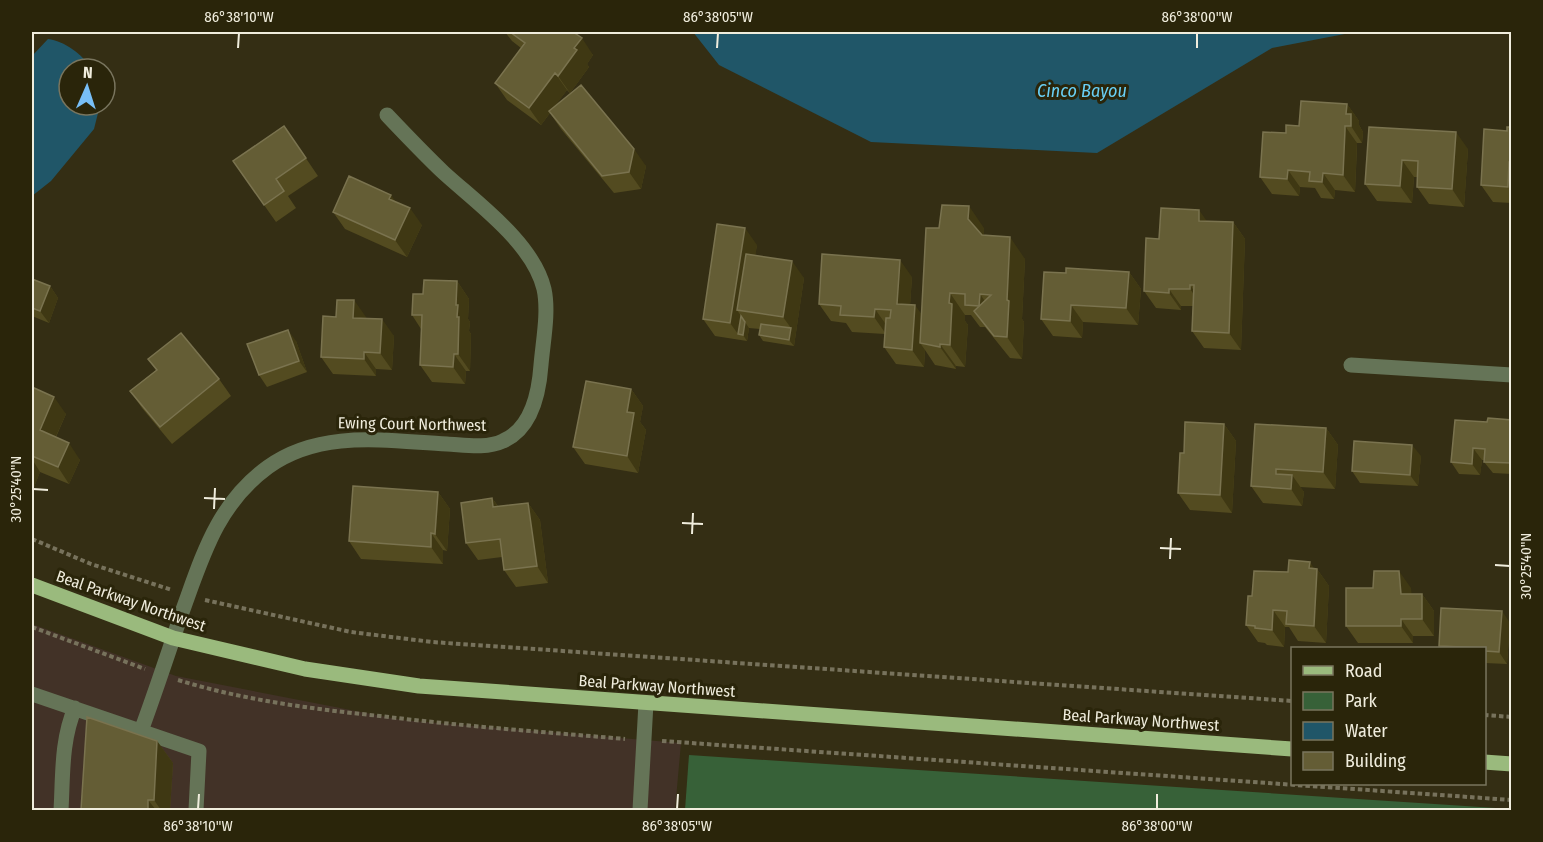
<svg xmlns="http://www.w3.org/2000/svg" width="1543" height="842" font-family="'Fira Sans Condensed',sans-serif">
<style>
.commercial{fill:#423227}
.green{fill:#376138}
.water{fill:#205668}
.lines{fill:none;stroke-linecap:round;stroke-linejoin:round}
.path{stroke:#77725c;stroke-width:4;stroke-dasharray:4.5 3;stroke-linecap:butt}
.minor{stroke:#657457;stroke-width:15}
.major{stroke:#9aba7d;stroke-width:15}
.wall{fill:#534b20}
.shaded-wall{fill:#3f3813}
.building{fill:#645d35;stroke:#7a734f;stroke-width:1.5}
.ticks{fill:none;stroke:#f0eddd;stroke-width:2}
.labels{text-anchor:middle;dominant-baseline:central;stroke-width:6;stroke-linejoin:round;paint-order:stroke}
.street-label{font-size:16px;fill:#f0eddd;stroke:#2a250a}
.water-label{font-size:18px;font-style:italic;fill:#69d0f5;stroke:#2a250a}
.neatline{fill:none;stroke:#f0eddd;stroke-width:2}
.ticks-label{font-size:15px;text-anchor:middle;fill:#f0eddd}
</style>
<rect width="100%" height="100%" fill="#342e14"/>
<!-- commercial -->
<path class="commercial" d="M 32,624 L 176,676 L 402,720 L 681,743 L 675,810 L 32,810 Z"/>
<!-- green -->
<path class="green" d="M 689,755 L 1511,809 L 1511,810 L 685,810 Z"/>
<!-- water -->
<path class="water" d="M 693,32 L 1355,32 L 1272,48 L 1097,153 L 871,142 L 719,65 Z
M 48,39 C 64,41 83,54 91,69 L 69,69 L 69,105 L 100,105 L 94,129 L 51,181 L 32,196 L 32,56 Z"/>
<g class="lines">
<!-- path -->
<path class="path" d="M 32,539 L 91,564 L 172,590
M 205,600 L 351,632 L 432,642 L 1292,701
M 32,627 L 145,669
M 178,680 C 243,700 312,709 380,716 C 461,726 543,732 625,739
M 1484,715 L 1512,717
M 662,741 L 1512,800"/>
<!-- minor -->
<path class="minor" d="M 1351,365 L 1512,375
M 32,694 L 199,751 L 196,810
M 141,731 C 155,693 168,654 181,615 C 202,558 216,505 268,467 C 321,429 386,441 447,444 C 465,445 486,449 503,441 C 531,429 539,393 541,365 C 543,341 549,312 544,289 C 533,243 478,204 444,173 C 424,154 406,135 387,115
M 61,810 C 63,777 61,740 75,708
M 640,810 L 646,703"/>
<!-- major -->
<path class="major" d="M 32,585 L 173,638 L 305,669 L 419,686 L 1292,749
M 1484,762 L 1512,764"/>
</g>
<!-- wall -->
<path class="wall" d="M 505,32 L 573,32 L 593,55 L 587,64 L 589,67 L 570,93 L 567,90 L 553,108 L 646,166 L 641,189 L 614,193 L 561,129 L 550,113 L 541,125 L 507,100 L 495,83 L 521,48 L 512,41 Z
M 1347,104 L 1359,121 L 1359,125 L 1363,132 L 1362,143 L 1357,143 L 1357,147 L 1355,192 L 1335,190 L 1334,199 L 1321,198 L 1315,188 L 1300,187 L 1299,196 L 1272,194 L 1260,177 L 1286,133 Z
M 284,126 L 318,176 L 288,196 L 296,208 L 276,222 L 233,161 Z
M 1369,127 L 1468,149 L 1464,207 L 1429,204 L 1417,187 L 1417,177 L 1414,177 L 1412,203 L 1377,201 L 1365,184 Z
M 1512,127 L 1512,203 L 1493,202 L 1481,185 Z
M 333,212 L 422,225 L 407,257 L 345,229 Z
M 1207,221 L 1233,222 L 1245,239 L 1241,350 L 1204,348 L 1192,331 L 1193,306 L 1181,306 L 1181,310 L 1156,308 L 1144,291 L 1159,239 Z
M 939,228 L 984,228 L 984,236 L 1025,259 L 1022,319 L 1024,322 L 1022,359 L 1010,358 L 985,327 L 980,327 L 971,315 L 965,315 L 965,321 L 968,325 L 965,367 L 956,366 L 956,369 L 935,365 L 925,350 L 924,367 L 896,364 L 884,347 L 885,334 L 852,332 L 846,323 L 831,321 L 819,304 L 912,277 L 910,305 L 921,314 Z
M 757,245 L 755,255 L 804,278 L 794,346 L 763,341 L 759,335 L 760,329 L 749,328 L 747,341 L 715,336 L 703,319 Z
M 1129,272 L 1141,289 L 1138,325 L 1083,322 L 1082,338 L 1053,336 L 1041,319 L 1066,273 Z
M 32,279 L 50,286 L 58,298 L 49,323 L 32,316 Z
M 457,281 L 469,299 L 468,319 L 470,322 L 469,331 L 471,334 L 470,371 L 466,371 L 465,384 L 432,382 L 420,365 L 421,329 L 412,315 L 423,294 Z
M 366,317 L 366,319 L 394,336 L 392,370 L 376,369 L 376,376 L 333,374 L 321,357 Z
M 296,341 L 307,372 L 267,387 L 259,375 Z
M 148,359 L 219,379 L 231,396 L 172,444 L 142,408 L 130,391 L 156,370 Z
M 32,387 L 66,414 L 56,437 L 80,460 L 69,484 L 40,472 L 32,492 Z
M 631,389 L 643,406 L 640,422 L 646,430 L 638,473 L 585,464 L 573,447 Z
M 1512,420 L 1512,474 L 1493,473 L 1484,462 L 1485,460 L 1482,460 L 1480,475 L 1459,474 L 1451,462 L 1487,422 Z
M 1224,424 L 1236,441 L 1232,513 L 1190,510 L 1178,493 L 1184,453 Z
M 1326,428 L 1338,445 L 1335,489 L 1300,487 L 1304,492 L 1302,506 L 1263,503 L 1251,486 Z
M 1421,456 L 1418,486 L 1360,483 L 1352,471 Z
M 438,492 L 450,509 L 447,551 L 443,550 L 443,564 L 361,559 L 349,541 Z
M 492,498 L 498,506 L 528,503 L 540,520 L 548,583 L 516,587 L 504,570 L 502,557 L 478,560 L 466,543 Z
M 1314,569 L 1317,569 L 1329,586 L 1326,643 L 1298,641 L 1289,627 L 1285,627 L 1284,647 L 1267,645 L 1265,643 L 1258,642 L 1246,625 L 1252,596 L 1288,572 Z
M 1411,588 L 1411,594 L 1422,594 L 1434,611 L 1434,636 L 1413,636 L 1413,643 L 1358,643 L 1346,626 Z
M 1510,623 L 1507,664 L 1485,663 L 1485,648 L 1441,648 L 1439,646 Z
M 157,741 L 173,763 L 170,810 L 81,810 Z"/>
<!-- shaded-wall -->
<path class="shaded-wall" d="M 582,38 L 593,55 L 587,64 L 589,67 L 570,93 L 558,76 L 574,48 Z
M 555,73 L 567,90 L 541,125 L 529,108 Z
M 1347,104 L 1359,121 L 1359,125 L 1363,132 L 1362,143 L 1351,126 L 1346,114 Z
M 1345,126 L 1357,143 L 1355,192 L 1343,175 Z
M 1456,132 L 1468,149 L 1464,207 L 1452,189 Z
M 634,149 L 646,166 L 641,189 L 629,172 Z
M 1402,160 L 1414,177 L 1412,203 L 1400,186 Z
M 1509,162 L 1512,165 L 1512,192 L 1508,187 Z
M 1288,170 L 1300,187 L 1299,196 L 1287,179 Z
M 1323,173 L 1335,190 L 1334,199 L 1322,182 Z
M 391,195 L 403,212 L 389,199 Z
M 969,206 L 984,228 L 984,241 L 968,219 Z
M 410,208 L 422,225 L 407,257 L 395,240 Z
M 1199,210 L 1211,227 L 1199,221 Z
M 1233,222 L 1245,239 L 1241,350 L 1229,333 Z
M 745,228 L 757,245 L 754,265 L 737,310 L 749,328 L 747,341 L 743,335 L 738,334 L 730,323 Z
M 1010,237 L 1025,259 L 1022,319 L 1024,322 L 1022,359 L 1007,337 L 1007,300 Z
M 900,260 L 912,277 L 909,321 L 897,304 Z
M 792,261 L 804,278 L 794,346 L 789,340 L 791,328 L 783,317 Z
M 1129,272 L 1141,289 L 1138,325 L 1126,308 Z
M 457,281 L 469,299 L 468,319 L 470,322 L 469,331 L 471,334 L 470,371 L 458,354 L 456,305 Z
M 1190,285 L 1202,302 L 1202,306 L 1190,289 Z
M 50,286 L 58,298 L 49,323 L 40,311 Z
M 1169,289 L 1181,306 L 1181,310 L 1169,293 Z
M 950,293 L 965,315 L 965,321 L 968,325 L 965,367 L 950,345 Z
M 980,294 L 995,316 L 979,306 Z
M 354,300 L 366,317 L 365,335 L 353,318 Z
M 915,305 L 927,322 L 920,343 L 925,350 L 924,367 L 912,350 Z
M 1071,305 L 1083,322 L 1082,338 L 1070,321 Z
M 875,309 L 887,326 L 886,334 L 874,317 Z
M 382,319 L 394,336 L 392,370 L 380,353 Z
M 288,330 L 296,341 L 307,372 L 299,361 Z
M 940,344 L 956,366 L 956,369 L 940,347 Z
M 364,352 L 376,369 L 376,376 L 364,359 Z
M 454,354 L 466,371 L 465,384 L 453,367 Z
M 631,389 L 643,406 L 640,422 L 646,430 L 638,473 L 627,456 L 627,412 Z
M 54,397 L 66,414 L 51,447 L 40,430 Z
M 1224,424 L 1236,441 L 1232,513 L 1220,495 Z
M 1326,428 L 1338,445 L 1335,489 L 1323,472 Z
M 69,443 L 80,460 L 69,484 L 58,467 Z
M 1412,445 L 1421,456 L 1418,486 L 1410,475 Z
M 1473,448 L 1482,460 L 1480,475 L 1472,464 Z
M 32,459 L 40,472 L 32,492 Z
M 1292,475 L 1304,492 L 1302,506 L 1291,489 Z
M 438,492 L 450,509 L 447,551 L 435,534 Z
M 492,498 L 504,515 L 493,507 Z
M 528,503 L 540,520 L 548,583 L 537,566 Z
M 431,533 L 443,550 L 443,564 L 431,547 Z
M 1310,562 L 1317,573 L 1317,569 L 1329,586 L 1326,643 L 1314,626 L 1309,568 Z
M 1399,571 L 1411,588 L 1413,611 L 1401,594 Z
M 1422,594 L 1434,611 L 1434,636 L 1422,619 Z
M 1273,610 L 1285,627 L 1284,647 L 1272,630 Z
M 1502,611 L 1510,623 L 1507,664 L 1499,652 Z
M 1401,619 L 1413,636 L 1413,643 L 1401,626 Z
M 157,741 L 173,763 L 170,810 L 161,810 L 154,800 Z
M 148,800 L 156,810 L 148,810 Z"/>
<!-- building -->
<path class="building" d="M 510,32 L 573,32 L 582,38 L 574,48 L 577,50 L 558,76 L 555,73 L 529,108 L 495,83 L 525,43 Z
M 581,85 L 634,149 L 629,172 L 602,176 L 549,111 Z
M 1301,101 L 1347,104 L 1346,114 L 1351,114 L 1351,126 L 1345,126 L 1345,130 L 1343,175 L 1323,173 L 1322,182 L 1309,181 L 1310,172 L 1288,170 L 1287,179 L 1260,177 L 1263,132 L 1286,133 L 1286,125 L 1299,126 Z
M 284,126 L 306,158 L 276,179 L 284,191 L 264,205 L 233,161 Z
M 1369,127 L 1456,132 L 1452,189 L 1417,187 L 1418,161 L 1402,160 L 1400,186 L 1365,184 Z
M 1507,127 L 1512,127 L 1512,162 L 1509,162 L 1508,187 L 1481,185 L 1484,129 L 1507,131 Z
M 349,176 L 391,195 L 389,199 L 410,208 L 395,240 L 333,212 Z
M 942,205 L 969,206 L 968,219 L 982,235 L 1010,237 L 1007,300 L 1009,301 L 1007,337 L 994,336 L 974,311 L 991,295 L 980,294 L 979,306 L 965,305 L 965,294 L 950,293 L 949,303 L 952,304 L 950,345 L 940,344 L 940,347 L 920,343 L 926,228 L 939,228 Z
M 1161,208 L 1199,210 L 1199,221 L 1233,222 L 1229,333 L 1192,331 L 1194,285 L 1190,285 L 1190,289 L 1169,289 L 1169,293 L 1144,291 L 1146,238 L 1159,239 Z
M 717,224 L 745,228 L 730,323 L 703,319 Z
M 746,254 L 792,261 L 783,317 L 737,310 Z
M 822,254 L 900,260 L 897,304 L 915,305 L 912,350 L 884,347 L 886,318 L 890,318 L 891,310 L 875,309 L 874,317 L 840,315 L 841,306 L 819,304 Z
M 1066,268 L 1129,272 L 1126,308 L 1071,305 L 1070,321 L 1041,319 L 1044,272 L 1066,273 Z
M 32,279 L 50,286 L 40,311 L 32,308 Z
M 424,280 L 457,281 L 456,305 L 458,305 L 457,317 L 459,317 L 458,354 L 454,354 L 453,367 L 420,365 L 422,315 L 412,315 L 413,294 L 423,294 Z
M 337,300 L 354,300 L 353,318 L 382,319 L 380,353 L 364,352 L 364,359 L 321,357 L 323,316 L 336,317 Z
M 741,316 L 745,322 L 743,335 L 738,334 Z
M 761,324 L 791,328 L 789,340 L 759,335 Z
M 288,330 L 299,361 L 259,375 L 247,344 Z
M 181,333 L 219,379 L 160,427 L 130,391 L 157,370 L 148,359 Z
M 586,381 L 631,389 L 627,412 L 634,413 L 627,456 L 573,447 Z
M 32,387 L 54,397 L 40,430 L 69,443 L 58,467 L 32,456 Z
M 1488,418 L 1512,420 L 1512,463 L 1484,462 L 1485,449 L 1473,448 L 1472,464 L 1451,462 L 1455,420 L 1487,422 Z
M 1185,422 L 1224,424 L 1220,495 L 1178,493 L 1180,453 L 1184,453 Z
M 1255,424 L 1326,428 L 1323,472 L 1276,469 L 1276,474 L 1292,475 L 1291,489 L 1251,486 Z
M 1354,441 L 1412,445 L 1410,475 L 1352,471 Z
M 353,486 L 438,492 L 435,534 L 431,533 L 431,547 L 349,541 Z
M 492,498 L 493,507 L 528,503 L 537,566 L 504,570 L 500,539 L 466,543 L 461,503 Z
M 1289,560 L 1310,562 L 1309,568 L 1317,569 L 1314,626 L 1286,624 L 1287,611 L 1273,610 L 1272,630 L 1255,628 L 1255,626 L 1246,625 L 1248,596 L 1252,596 L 1254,571 L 1288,572 Z
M 1374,571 L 1399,571 L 1401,594 L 1422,594 L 1422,619 L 1401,619 L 1401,626 L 1346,626 L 1346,588 L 1373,588 Z
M 1441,608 L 1502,611 L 1499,652 L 1485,651 L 1485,648 L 1439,646 Z
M 87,717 L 157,741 L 154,800 L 148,800 L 148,810 L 81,810 Z"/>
<!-- ticks -->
<path class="ticks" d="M 238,48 L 239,33M 717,48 L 718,33M 1197,48 L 1197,33M 33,489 L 48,490M 204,498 L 225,499M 214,509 L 215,488M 682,523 L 703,524M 692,534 L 693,513M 1160,548 L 1181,549M 1170,559 L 1171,538M 1495,565 L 1510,566M 198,809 L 199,794M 677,809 L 678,794M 1157,809 L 1157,794"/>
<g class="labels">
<!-- street labels -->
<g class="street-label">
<text transform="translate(412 424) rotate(1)">Ewing Court Northwest</text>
<text transform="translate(131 601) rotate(19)">Beal Parkway Northwest</text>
<text transform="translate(657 686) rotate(4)">Beal Parkway Northwest</text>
<text transform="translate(1141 720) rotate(4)">Beal Parkway Northwest</text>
</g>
<!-- water labels -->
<g class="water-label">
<text x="1082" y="91">Cinco Bayou</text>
</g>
</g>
<!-- border -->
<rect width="1543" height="842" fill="none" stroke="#2a250a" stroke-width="66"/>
<!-- legend -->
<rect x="1291" y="647" width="195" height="138" fill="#2a250a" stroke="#79755e" stroke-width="1.5"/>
<rect x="1303" y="666" width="30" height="9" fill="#9aba7d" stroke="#79755e" stroke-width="1.5"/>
<text x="1345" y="677" font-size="18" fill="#f0eddd">Road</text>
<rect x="1303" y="692" width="30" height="18" fill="#376138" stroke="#79755e" stroke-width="1.5"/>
<text x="1345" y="707" font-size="18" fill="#f0eddd">Park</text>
<rect x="1303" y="722" width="30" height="18" fill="#205668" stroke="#79755e" stroke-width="1.5"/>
<text x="1345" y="737" font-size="18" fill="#f0eddd">Water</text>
<rect x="1303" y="752" width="30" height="18" fill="#645d35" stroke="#79755e" stroke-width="1.5"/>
<text x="1345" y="767" font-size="18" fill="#f0eddd">Building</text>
<!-- north arrow -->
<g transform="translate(87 87) rotate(3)"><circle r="28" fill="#2a250a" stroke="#79755e" stroke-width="1.5"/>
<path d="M0-4.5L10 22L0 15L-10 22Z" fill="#78bff7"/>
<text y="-9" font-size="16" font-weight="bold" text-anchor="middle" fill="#f0eddd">N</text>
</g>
<rect x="33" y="33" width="1477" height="776" class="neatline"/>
<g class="ticks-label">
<text x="239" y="22">86°38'10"W</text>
<text x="718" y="22">86°38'05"W</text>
<text x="1197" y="22">86°38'00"W</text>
<text transform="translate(16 489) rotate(-90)" y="5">30°25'40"N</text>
<text transform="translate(1526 566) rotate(-90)" y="5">30°25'40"N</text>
<text x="198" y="831">86°38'10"W</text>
<text x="677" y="831">86°38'05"W</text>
<text x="1157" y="831">86°38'00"W</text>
</g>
</svg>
